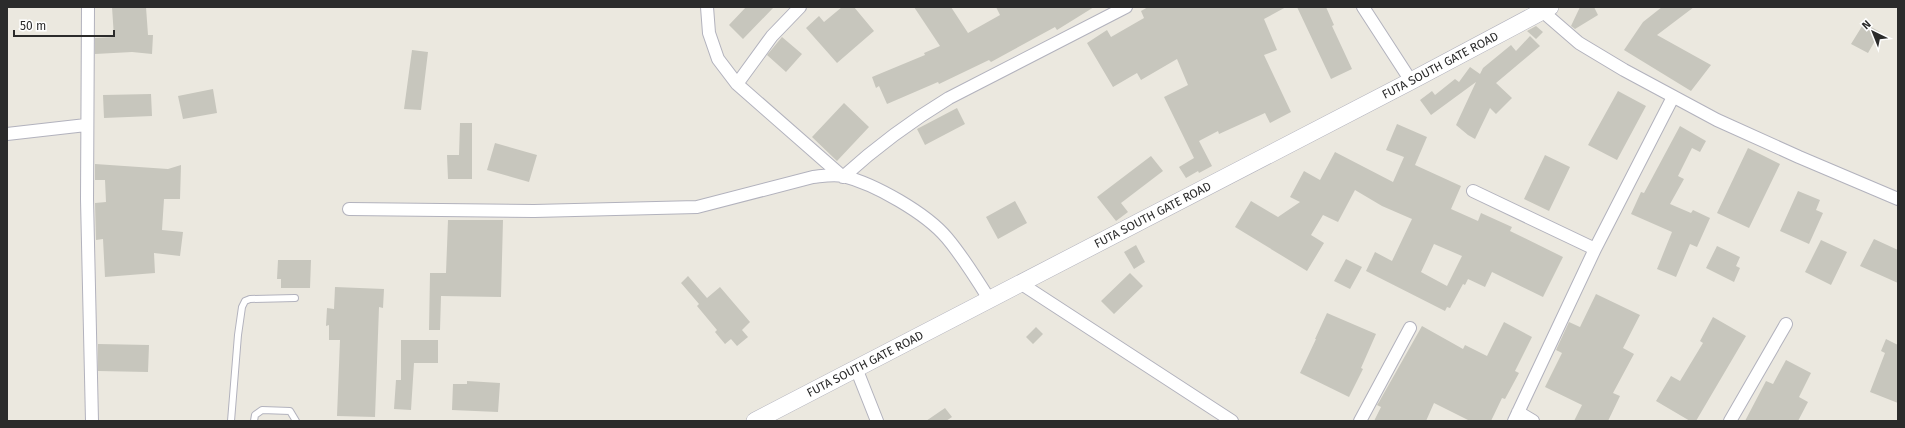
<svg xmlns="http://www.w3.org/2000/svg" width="1905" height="428" font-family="'Fira Sans',sans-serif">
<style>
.building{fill:#c7c6bd;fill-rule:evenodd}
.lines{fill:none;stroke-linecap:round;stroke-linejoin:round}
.service-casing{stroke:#b2b2bd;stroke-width:8}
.minor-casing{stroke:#b2b2bd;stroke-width:14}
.secondary-casing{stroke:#b2b2bd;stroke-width:18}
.service{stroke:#fff;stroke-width:6}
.minor{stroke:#fff;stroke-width:12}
.secondary{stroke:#fff;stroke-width:17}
.labels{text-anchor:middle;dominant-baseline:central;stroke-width:3;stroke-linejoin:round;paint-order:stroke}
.street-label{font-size:12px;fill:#2b2b2b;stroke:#fff}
</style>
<rect width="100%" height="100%" fill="#ebe8df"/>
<!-- building -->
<path class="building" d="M 112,7 L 146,7 L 148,35 L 153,35 L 152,54 L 132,52 L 95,54 L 95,38 L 114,37 Z
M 746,7 L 774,7 L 743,39 L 729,25 Z
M 842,7 L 854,7 L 874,31 L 837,63 L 806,28 L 819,16 L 824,22 Z
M 914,7 L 951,7 L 968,33 L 1000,15 L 996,7 L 1094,7 L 1057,30 L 1055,27 L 991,62 L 989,60 L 939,84 L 938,82 L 887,104 L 879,86 L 876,88 L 872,77 L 925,55 L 924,53 L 940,46 Z
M 1148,7 L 1286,7 L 1264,19 L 1277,50 L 1264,55 L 1291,112 L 1270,123 L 1265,113 L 1219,134 L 1218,131 L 1199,141 L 1212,166 L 1199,173 L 1198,171 L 1186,178 L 1179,167 L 1194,158 L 1164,97 L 1188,85 L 1177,59 L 1141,80 L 1137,73 L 1113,87 L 1087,43 L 1107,30 L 1111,37 L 1144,18 L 1141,11 Z
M 1297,7 L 1326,7 L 1334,25 L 1332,26 L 1352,69 L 1331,79 Z
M 1580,7 L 1594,7 L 1598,15 L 1575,29 L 1571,26 Z
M 1662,7 L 1694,7 L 1657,35 L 1711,65 L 1691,91 L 1624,50 L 1643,22 Z
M 1864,23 L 1880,32 L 1868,53 L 1851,44 Z
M 1536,26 L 1543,32 L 1536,39 L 1527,31 Z
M 1530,36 L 1540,46 L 1496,83 L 1512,98 L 1496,114 L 1490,108 L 1475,139 L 1468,135 L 1456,125 L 1476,82 L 1431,115 L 1420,100 L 1432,91 L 1435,95 L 1455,79 L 1459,82 L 1470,67 L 1480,74 L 1483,68 L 1511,45 L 1516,51 Z
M 782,37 L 802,54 L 786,72 L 767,55 Z
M 412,50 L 428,52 L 421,110 L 404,109 Z
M 213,89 L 217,113 L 183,119 L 178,96 Z
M 1618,91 L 1646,106 L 1617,160 L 1588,145 Z
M 151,94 L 152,116 L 104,118 L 103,95 Z
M 844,103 L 869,127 L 837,161 L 812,137 Z
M 957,108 L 965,124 L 925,145 L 917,129 Z
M 460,123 L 472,123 L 472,179 L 448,179 L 447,155 L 459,155 Z
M 1397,124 L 1427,137 L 1415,165 L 1461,186 L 1451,209 L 1478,221 L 1481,213 L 1512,227 L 1510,231 L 1563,257 L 1543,297 L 1492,272 L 1485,287 L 1468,279 L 1465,285 L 1463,284 L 1450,308 L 1447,307 L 1445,311 L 1366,271 L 1375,252 L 1392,261 L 1412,219 L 1382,206 L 1355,190 L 1338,222 L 1323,215 L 1311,235 L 1324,243 L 1307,271 L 1235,227 L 1251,201 L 1278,217 L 1300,202 L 1290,197 L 1304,171 L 1320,180 L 1335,152 L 1393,182 L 1404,157 L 1386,150 ZM 1434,244 L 1462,256 L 1447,286 L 1421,272 Z
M 1680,126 L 1706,141 L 1700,152 L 1692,148 L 1678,176 L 1684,179 L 1670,204 L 1691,213 L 1693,210 L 1710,218 L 1697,247 L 1690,244 L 1676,277 L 1657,269 L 1672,232 L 1631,214 L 1641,192 L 1644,193 Z
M 495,143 L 537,155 L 529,182 L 487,170 Z
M 1748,148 L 1780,164 L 1749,228 L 1717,213 Z
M 1545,155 L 1570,167 L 1549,211 L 1524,199 Z
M 1151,156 L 1163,171 L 1121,203 L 1128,212 L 1116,221 L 1097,197 Z
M 95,164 L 168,169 L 181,165 L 180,199 L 164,199 L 162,230 L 183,232 L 180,256 L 154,253 L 155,273 L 105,277 L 103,239 L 96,240 L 95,203 L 106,202 L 105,180 L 95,180 Z
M 1798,191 L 1820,200 L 1816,210 L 1823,213 L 1809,244 L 1780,231 Z
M 1015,201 L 1027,223 L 998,239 L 986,217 Z
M 448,220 L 503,220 L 501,297 L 441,296 L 440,330 L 429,330 L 430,273 L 446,273 Z
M 1874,239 L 1898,250 L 1898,283 L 1860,266 Z
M 1821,240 L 1847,252 L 1831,285 L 1805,272 Z
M 1136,245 L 1145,262 L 1134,269 L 1124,252 Z
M 1717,246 L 1740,257 L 1736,266 L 1740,268 L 1734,282 L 1706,268 Z
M 1346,259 L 1362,267 L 1350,289 L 1334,281 Z
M 278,260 L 311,260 L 310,288 L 281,288 L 281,279 L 277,279 Z
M 1130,273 L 1143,286 L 1114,314 L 1101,301 Z
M 688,276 L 707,298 L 720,287 L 750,322 L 742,330 L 748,337 L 737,346 L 731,339 L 725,344 L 715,332 L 717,330 L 697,306 L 699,304 L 681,283 Z
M 335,287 L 384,289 L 383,308 L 379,307 L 375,417 L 337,416 L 340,340 L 329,340 L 329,325 L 326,326 L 327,308 L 334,309 Z
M 1596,294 L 1640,315 L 1623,348 L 1634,354 L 1613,393 L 1620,396 L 1608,421 L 1574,421 L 1582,405 L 1545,387 L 1562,353 L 1556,350 L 1569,322 L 1580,327 Z
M 1327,313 L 1376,334 L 1361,368 L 1363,369 L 1349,397 L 1300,373 L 1316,339 L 1315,339 Z
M 1713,317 L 1746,336 L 1696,421 L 1690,421 L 1656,401 L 1671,376 L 1680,381 L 1703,343 L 1700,341 Z
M 1504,322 L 1532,337 L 1515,371 L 1519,373 L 1505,399 L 1502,398 L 1491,421 L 1470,421 L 1434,403 L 1426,421 L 1374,421 L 1381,407 L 1377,405 L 1379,402 L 1422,326 L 1463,349 L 1465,345 L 1487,356 Z
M 1036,327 L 1043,334 L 1033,344 L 1026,337 Z
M 1886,339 L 1898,345 L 1898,403 L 1870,392 L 1885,353 L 1881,351 Z
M 401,340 L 438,340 L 438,363 L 414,363 L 411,410 L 394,409 L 396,380 L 401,380 Z
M 98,344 L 149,345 L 148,372 L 98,371 Z
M 1786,360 L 1811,373 L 1799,397 L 1808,402 L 1798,421 L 1745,421 L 1766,381 L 1773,384 Z
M 467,381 L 500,383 L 498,412 L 452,410 L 453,384 L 467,384 Z
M 945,408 L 952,417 L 946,421 L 926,421 Z"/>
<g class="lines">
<defs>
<path id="service" d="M 231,421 L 238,335 L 242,307 L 245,301 L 250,299 L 295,298
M 254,421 L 255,415 L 262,410 L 290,411 L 296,421"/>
<path id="minor" d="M 88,7 L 87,199 L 92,421
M 707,7 L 709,33 L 718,59 L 737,84 L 843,177
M 1363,7 L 1411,81
M 1542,11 L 1579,43 L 1624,70 L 1717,120 L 1799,157 L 1898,199
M 737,84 L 772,36 L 800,7
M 7,134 L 86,125
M 843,177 C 876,147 911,121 949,98 L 1126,7
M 1473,191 L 1595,249
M 349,209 L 534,211 L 697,207 L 813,177 C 823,176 833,174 843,176 C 875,184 926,213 947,238 C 963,257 976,278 989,299
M 1020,283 L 1232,421
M 856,368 L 877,421
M 1518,412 L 1533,421
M 1360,421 L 1410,328
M 1514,421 L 1595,249 L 1673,97
M 1730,421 L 1786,324"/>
<g id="secondary">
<path id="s1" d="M 755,421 L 1411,81 L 1550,7"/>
</g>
</defs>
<!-- service casing -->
<use href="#service" class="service-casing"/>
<!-- minor casing -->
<use href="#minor" class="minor-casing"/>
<!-- secondary casing -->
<use href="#secondary" class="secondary-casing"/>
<!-- service -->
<use href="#service" class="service"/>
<!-- minor -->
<use href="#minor" class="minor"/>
<!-- secondary -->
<use href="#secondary" class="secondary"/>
</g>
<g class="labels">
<!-- street labels -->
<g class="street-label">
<text stroke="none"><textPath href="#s1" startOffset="772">FUTA SOUTH GATE ROAD</textPath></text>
<text stroke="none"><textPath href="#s1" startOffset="448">FUTA SOUTH GATE ROAD</textPath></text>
<text stroke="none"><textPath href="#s1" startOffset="124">FUTA SOUTH GATE ROAD</textPath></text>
</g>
</g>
<!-- border -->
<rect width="1905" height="428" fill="none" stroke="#2b2b2b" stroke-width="16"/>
<!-- north arrow -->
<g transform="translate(1873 32) rotate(317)" stroke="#ffffff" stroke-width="3" paint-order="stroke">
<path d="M0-3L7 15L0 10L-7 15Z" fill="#2b2b2b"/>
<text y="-6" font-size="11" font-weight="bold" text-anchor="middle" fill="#2b2b2b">N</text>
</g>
<!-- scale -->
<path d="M14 30v6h100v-6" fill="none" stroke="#2b2b2b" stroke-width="2"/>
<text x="20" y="30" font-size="12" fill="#2b2b2b" stroke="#ffffff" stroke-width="3" paint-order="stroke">50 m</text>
</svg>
